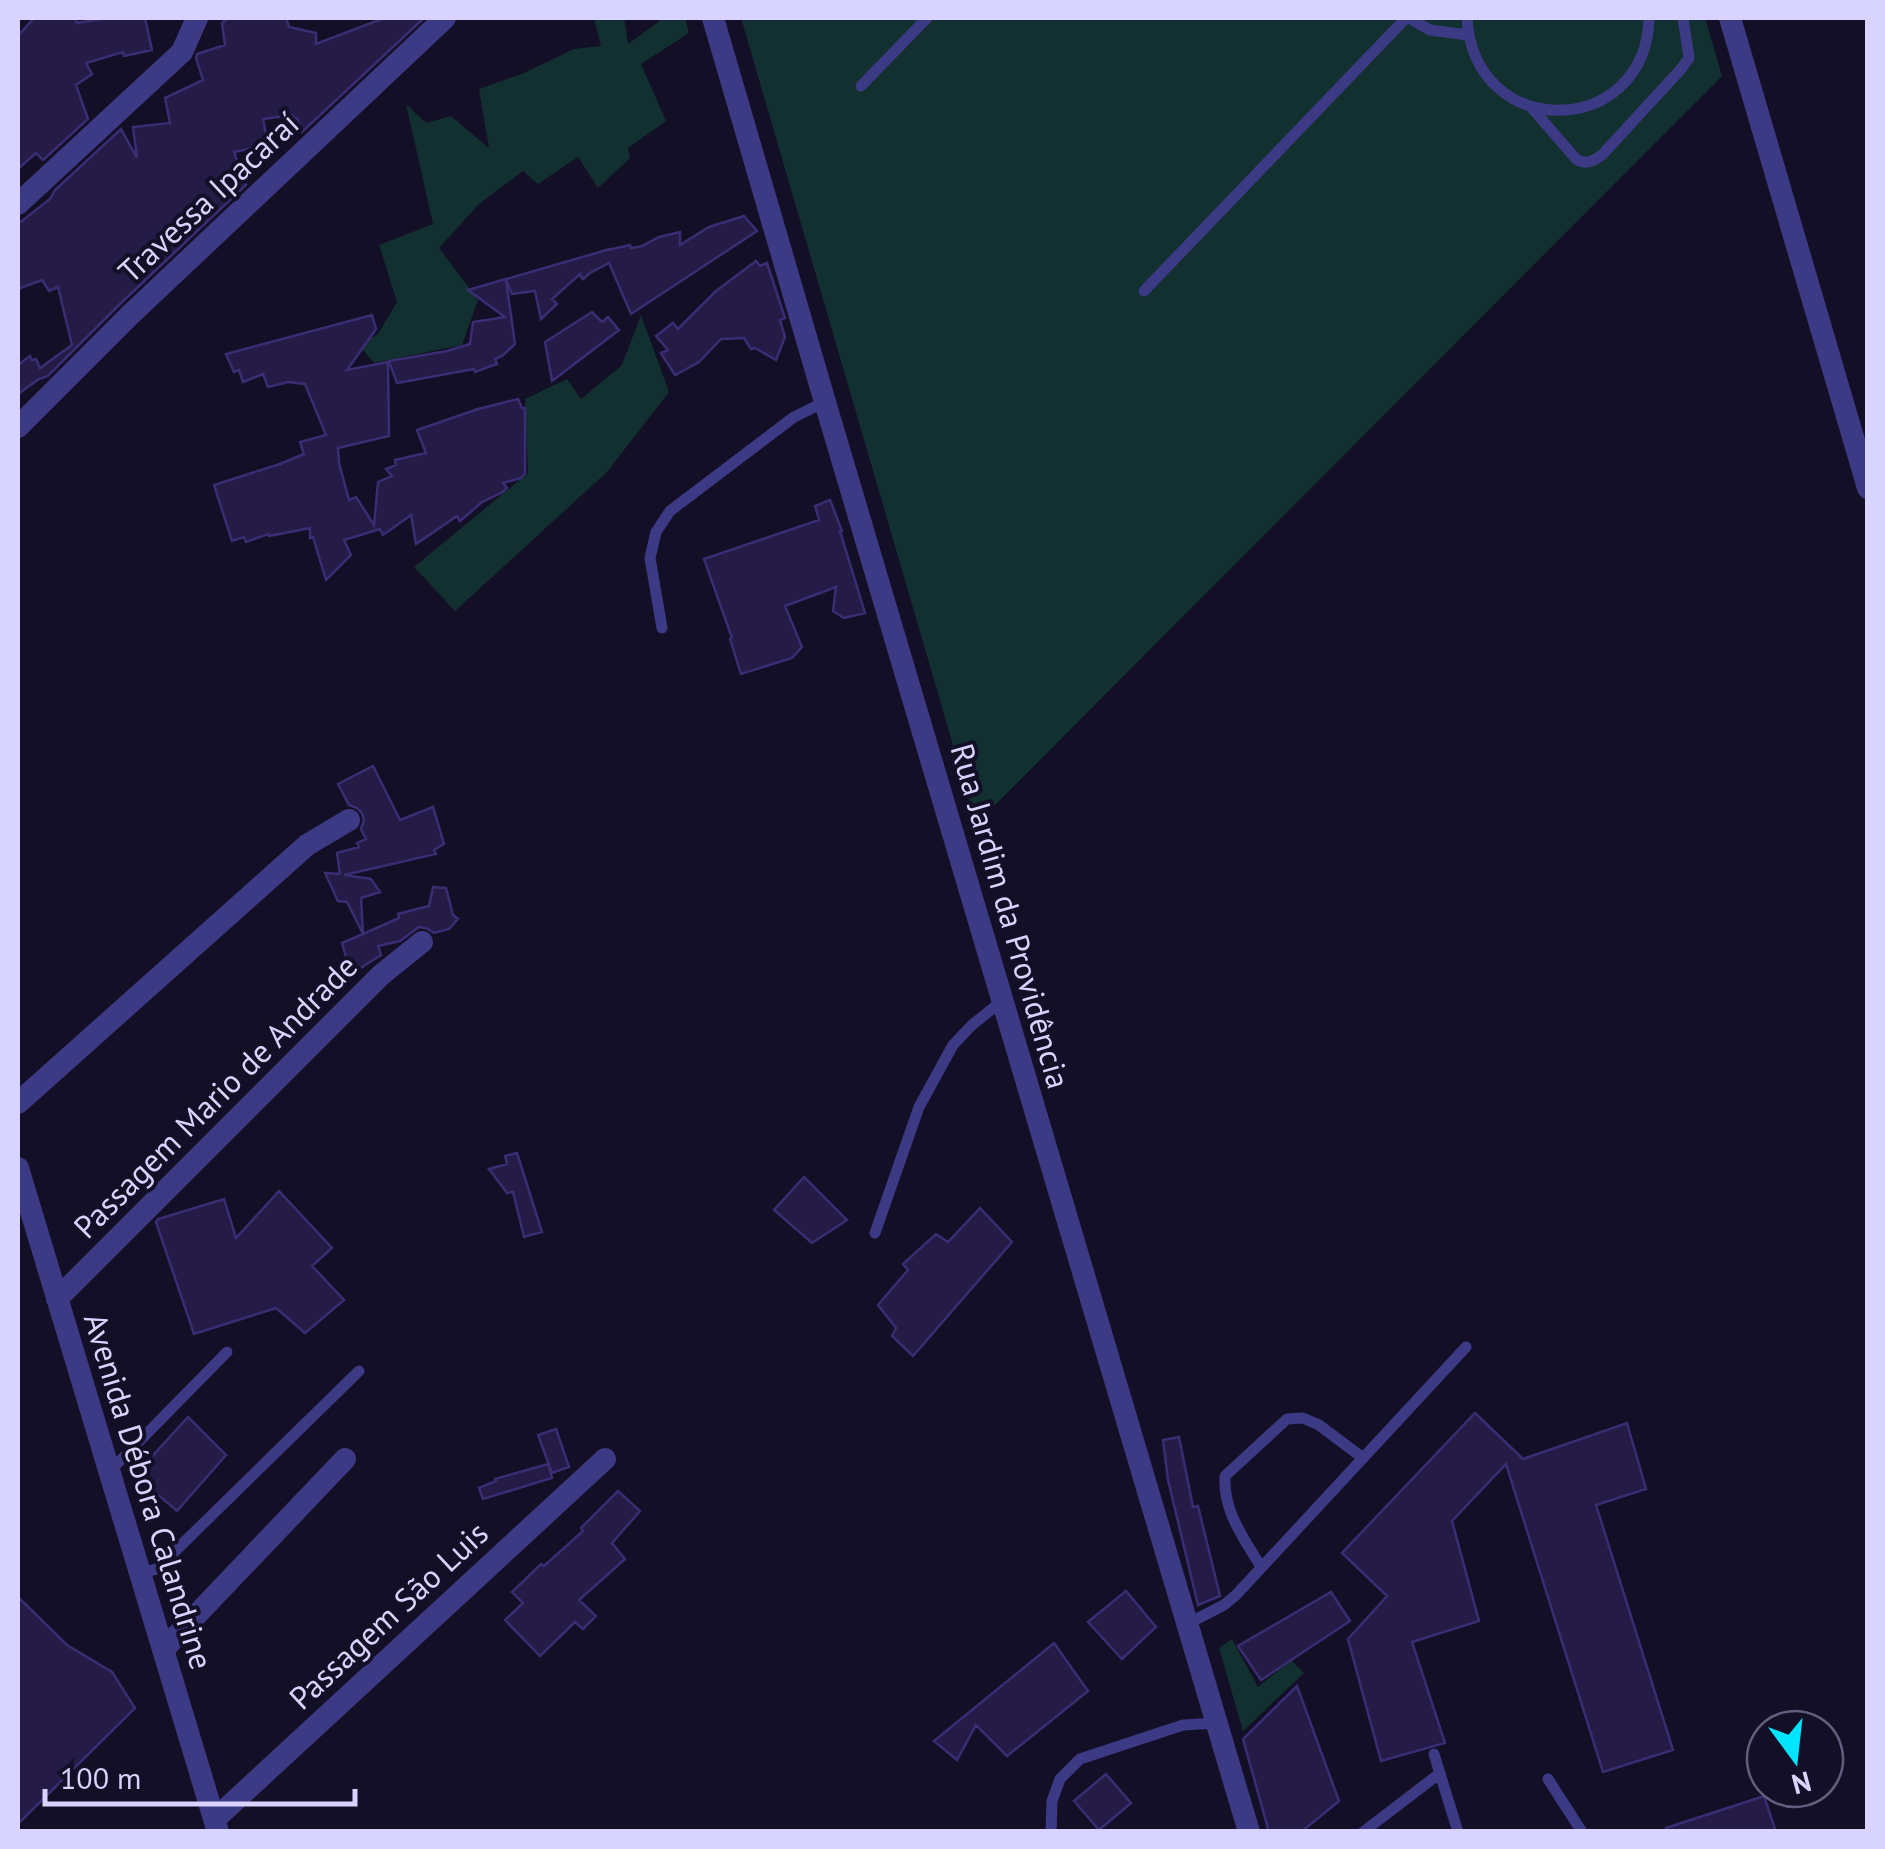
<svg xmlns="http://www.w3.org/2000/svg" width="1885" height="1849" font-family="'PT Sans',sans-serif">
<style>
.green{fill:#12302f}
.building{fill:#241b47;stroke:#3b2d73;stroke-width:2.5}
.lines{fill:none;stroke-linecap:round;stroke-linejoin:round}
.lane{stroke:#3d3a85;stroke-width:11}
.street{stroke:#3d3a85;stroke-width:22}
.labels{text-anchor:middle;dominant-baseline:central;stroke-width:8;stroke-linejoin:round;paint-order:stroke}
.street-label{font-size:32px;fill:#d9d4ff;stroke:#130f26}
</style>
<rect width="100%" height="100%" fill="#130f26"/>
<!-- green -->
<path class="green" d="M 594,18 L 624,18 L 628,44 L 664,18 L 685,18 L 689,33 L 641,64 L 666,121 L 628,148 L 630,158 L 598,188 L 578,157 L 538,184 L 523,171 L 479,204 L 439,248 L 478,300 L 462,345 L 374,363 L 359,345 L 378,334 L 397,302 L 379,245 L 433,224 L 406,104 L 426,123 L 451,116 L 489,148 L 479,89 L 524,73 L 574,49 L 601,46 Z
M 741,18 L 1705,18 L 1722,76 L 976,824 Z
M 641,315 L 669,392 L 607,472 L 455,611 L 414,567 L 528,473 L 525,399 L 567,379 L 581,399 L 622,365 Z
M 1232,1639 L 1258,1687 L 1291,1660 L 1304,1673 L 1243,1731 L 1219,1648 Z"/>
<!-- building -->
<path class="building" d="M 34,18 L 75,18 L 77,23 L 106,18 L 145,18 L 152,50 L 124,56 L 123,52 L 86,63 L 92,74 L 76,85 L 88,119 L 43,160 L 36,153 L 18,169 L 18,36 Z
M 228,18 L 286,18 L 289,27 L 316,33 L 316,44 L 384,18 L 424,18 L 302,132 L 297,118 L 294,118 L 293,115 L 263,119 L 268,145 L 234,152 L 246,185 L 120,304 L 48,376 L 39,379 L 18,394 L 18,365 L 30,356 L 32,360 L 36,359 L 40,368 L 72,345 L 58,287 L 49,291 L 42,280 L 18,289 L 18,224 L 50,199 L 55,190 L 121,129 L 137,158 L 133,127 L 170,123 L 165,98 L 203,80 L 196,58 L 197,54 L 225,45 L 222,23 Z
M 744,216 L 757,231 L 631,314 L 609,263 L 590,273 L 583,279 L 580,274 L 552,299 L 557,304 L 541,319 L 535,291 L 512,294 L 506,280 L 515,344 L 502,356 L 495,359 L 497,364 L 475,372 L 474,369 L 397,383 L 389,361 L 447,351 L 470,344 L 473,322 L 505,317 L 468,290 L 610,249 L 608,250 L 630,245 L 631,248 L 642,246 L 659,237 L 680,232 L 680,245 L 709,227 Z
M 756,261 L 760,266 L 767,263 L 785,318 L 780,320 L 785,337 L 776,360 L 755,348 L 751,349 L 744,338 L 721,339 L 699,362 L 675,375 L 661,353 L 668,350 L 656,336 L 673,323 L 678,329 L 716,291 Z
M 592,312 L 602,322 L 608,317 L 619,330 L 552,381 L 545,342 Z
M 372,315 L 376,329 L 347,370 L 388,362 L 389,436 L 338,448 L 339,463 L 349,500 L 356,497 L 374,525 L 378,482 L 392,476 L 386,469 L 396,465 L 395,460 L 426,453 L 417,430 L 478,409 L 518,399 L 522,408 L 525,408 L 525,473 L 521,478 L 503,483 L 507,488 L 503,492 L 482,502 L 460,521 L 457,516 L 416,544 L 411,515 L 383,535 L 380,529 L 344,540 L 351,555 L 326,580 L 313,537 L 310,538 L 310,528 L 269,536 L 268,534 L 246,542 L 244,537 L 232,541 L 214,485 L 280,464 L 304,454 L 300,442 L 326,435 L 305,384 L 288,382 L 268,387 L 263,374 L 243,382 L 239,370 L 234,372 L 226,354 Z
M 830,500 L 842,531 L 840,531 L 865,613 L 844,618 L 833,611 L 836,587 L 785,606 L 802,647 L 792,658 L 741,674 L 730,639 L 732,638 L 704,559 L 819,520 L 815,506 Z
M 373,766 L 400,820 L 433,807 L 444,844 L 434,850 L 436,854 L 344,875 L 371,879 L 380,892 L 361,898 L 363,934 L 399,918 L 398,914 L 429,906 L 433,887 L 446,888 L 453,915 L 458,919 L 449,929 L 434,933 L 426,928 L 419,927 L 400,941 L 378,946 L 381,955 L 351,974 L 342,943 L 363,934 L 347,902 L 338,901 L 325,873 L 340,874 L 337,853 L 359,847 L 357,843 L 366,839 L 361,829 L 364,821 L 362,813 L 357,808 L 349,805 L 338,784 Z
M 517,1153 L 542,1232 L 524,1237 L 513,1192 L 507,1193 L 489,1169 L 507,1164 L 505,1156 Z
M 804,1177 L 847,1220 L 812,1243 L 774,1210 Z
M 279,1191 L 332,1248 L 312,1266 L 344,1300 L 305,1333 L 276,1308 L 194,1334 L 156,1222 L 158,1219 L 224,1199 L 236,1238 Z
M 980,1208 L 1012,1242 L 913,1356 L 892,1336 L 896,1328 L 878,1305 L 908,1270 L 903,1264 L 936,1234 L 948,1242 Z
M 1475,1413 L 1523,1459 L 1627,1423 L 1646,1489 L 1596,1505 L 1673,1750 L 1603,1772 L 1506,1464 L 1452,1521 L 1479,1621 L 1412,1642 L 1445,1743 L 1381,1761 L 1348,1639 L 1387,1596 L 1342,1553 Z
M 188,1417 L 226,1455 L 177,1511 L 135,1475 Z
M 556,1429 L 569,1467 L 552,1473 L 538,1435 Z
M 1179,1437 L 1193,1507 L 1198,1506 L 1220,1596 L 1198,1605 L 1168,1480 L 1163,1440 Z
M 548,1464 L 552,1478 L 483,1499 L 479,1488 L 496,1481 L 495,1479 Z
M 618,1491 L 640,1511 L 612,1543 L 625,1559 L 579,1600 L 596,1616 L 583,1629 L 575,1622 L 540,1656 L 505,1620 L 523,1603 L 512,1592 L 541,1564 L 544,1566 L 583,1531 L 581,1528 Z
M 1126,1591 L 1156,1627 L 1122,1659 L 1088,1622 Z
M 1331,1592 L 1350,1621 L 1261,1680 L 1238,1646 Z
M 18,1597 L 67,1645 L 112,1672 L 135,1708 L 18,1824 Z
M 1054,1643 L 1088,1691 L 1007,1756 L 976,1725 L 957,1760 L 934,1741 Z
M 1297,1686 L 1339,1801 L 1301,1832 L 1269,1832 L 1243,1739 Z
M 1106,1774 L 1131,1803 L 1099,1830 L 1074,1801 Z
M 1764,1796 L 1776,1832 L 1666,1832 L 1666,1828 Z"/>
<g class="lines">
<!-- lane -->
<path class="lane" d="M 1409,18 L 1430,30 L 1468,35
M 1467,18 C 1474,143 1646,139 1649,18
M 861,86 L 927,18
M 1531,107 L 1576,159 C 1586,165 1592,162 1602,155 L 1681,69 L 1689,58 L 1683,18
M 1144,291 L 1406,18
M 662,628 L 650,558 L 656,532 L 670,511 L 794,417 L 825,402
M 875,1233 L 919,1107 L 953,1045 L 972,1025 L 1002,1001
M 110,1471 L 227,1352
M 1261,1567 C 1244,1538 1223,1512 1225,1476 L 1287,1419 L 1303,1418 L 1319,1425 L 1363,1458
M 140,1574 L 156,1569 L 167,1559 L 359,1371
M 1187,1624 L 1224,1605 L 1236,1595 L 1466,1347
M 1434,1754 L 1458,1832
M 1548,1779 L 1582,1832
M 1051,1832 L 1052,1801 L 1060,1779 L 1080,1759 L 1183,1725 L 1217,1723
M 1363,1832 L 1439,1774"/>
<!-- street -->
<path class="street" d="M 713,18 L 825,402 L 1249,1832
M 1730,18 L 1868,488
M 18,204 L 182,52 L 197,18
M 18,427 L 130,315 L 445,18
M 18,1103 L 307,845 L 349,820
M 18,1168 L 218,1832
M 57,1299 L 381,975 L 422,942
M 163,1650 L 345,1459
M 215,1819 L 605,1459"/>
</g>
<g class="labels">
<!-- street labels -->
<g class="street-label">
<text transform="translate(208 197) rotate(-43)">Travessa Ipacaraí</text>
<text transform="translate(1011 916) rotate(74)">Rua Jardim da Providência</text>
<text transform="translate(215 1096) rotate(-45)">Passagem Mario de Andrade</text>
<text transform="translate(149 1491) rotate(73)">Avenida Débora Calandrine</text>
<text transform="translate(388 1615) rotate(-43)">Passagem São Luis</text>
</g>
</g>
<!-- border -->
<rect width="1885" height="1849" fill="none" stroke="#d9d4ff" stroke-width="40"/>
<!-- north arrow -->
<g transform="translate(1795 1759) rotate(165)"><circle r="48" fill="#130f26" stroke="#625e7d" stroke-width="2.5"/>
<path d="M0-8L18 38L0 25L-18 38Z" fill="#00e5ff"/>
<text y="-15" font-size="28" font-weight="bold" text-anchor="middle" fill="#d9d4ff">N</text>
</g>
<!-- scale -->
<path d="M45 1789v15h310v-15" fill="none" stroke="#d9d4ff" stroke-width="5"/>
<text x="60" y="1789" font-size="30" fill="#d9d4ff" stroke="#130f26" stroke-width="8" paint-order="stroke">100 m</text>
</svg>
